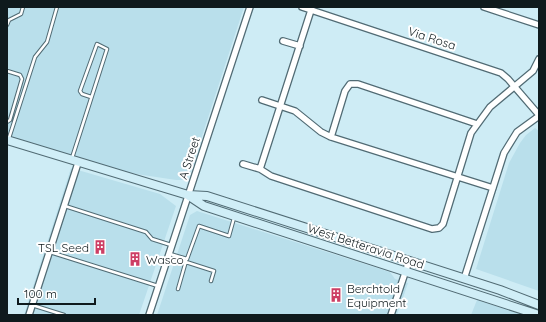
<svg xmlns="http://www.w3.org/2000/svg" width="546" height="322" font-family="Quicksand,sans-serif">
<style>
.built{fill:#b9dfeb}
.lines{fill:none;stroke-linecap:round;stroke-linejoin:round}
.lane-casing{stroke:#516b74;stroke-width:4.5}
.street-casing{stroke:#516b74;stroke-width:8}
.secondary-casing{stroke:#516b74;stroke-width:10}
.lane{stroke:#fff;stroke-width:2.5}
.street{stroke:#fff;stroke-width:5.5}
.secondary{stroke:#d0eef7;stroke-width:8}
.labels{text-anchor:middle;dominant-baseline:central;stroke-width:4;stroke-linejoin:round;paint-order:stroke}
.street-label{font-size:12px;fill:#0f1a1d;stroke:#fff}
.poi-label{font-size:12px;fill:#0f1a1d;stroke:#fff;text-anchor:start}
</style>
<rect width="100%" height="100%" fill="#ceecf5"/>
<!-- built -->
<path class="built" d="M 7,7 L 244,7 L 191,170 L 188,177 L 184,180 L 176,180 L 123,172 L 7,136 Z
M 535,128 L 539,131 L 539,291 L 476,269 L 509,163 L 520,143 L 526,135 Z
M 71,168 L 160,194 L 176,206 L 139,315 L 24,315 Z
M 197,211 L 390,272 L 395,279 L 408,283 L 397,315 L 157,315 L 190,215 Z
M 477,300 L 524,315 L 525,315 L 471,315 Z"/>
<g class="lines">
<defs>
<path id="lane" d="M 7,25 L 9,20 L 21,14 L 23,7
M 7,71 L 20,75 L 22,79 L 10,120 L 7,122
M 9,138 L 35,57 L 47,42 L 57,7
M 72,158 L 107,49 L 97,44 L 80,91 L 82,94 L 91,97
M 65,206 L 146,232 L 152,239 L 171,245
M 50,252 L 158,286
M 170,254 L 187,259 L 199,226 L 229,236 L 234,218
M 186,262 L 214,271 L 211,281
M 178,289 L 186,261
M 32,305 L 64,315"/>
<path id="street" d="M 302,7 L 501,73 L 508,79 L 539,115
M 484,7 L 539,25
M 283,41 L 300,46
M 262,100 L 295,111 L 321,132 L 331,137 L 493,188
M 331,137 L 345,91 L 350,84 L 358,84 L 477,124
M 243,164 L 260,169 L 271,176 L 432,229 L 439,228 L 443,224 L 471,133 L 490,107 L 533,71 L 539,59
M 260,169 L 312,7
M 464,279 L 504,153 L 517,132 L 539,116
M 29,315 L 78,163
M 149,315 L 250,7
M 391,315 L 409,261"/>
<path id="secondary" d="M 7,140 L 188,195 L 207,196 L 500,290 L 539,305
M 189,196 L 204,206 L 539,315"/>
</defs>
<!-- lane casing -->
<use href="#lane" class="lane-casing"/>
<!-- street casing -->
<use href="#street" class="street-casing"/>
<!-- secondary casing -->
<use href="#secondary" class="secondary-casing"/>
<!-- lane -->
<use href="#lane" class="lane"/>
<!-- street -->
<use href="#street" class="street"/>
<!-- secondary -->
<use href="#secondary" class="secondary"/>
</g>
<!-- icons -->
<defs>
<symbol id="building-bare" viewBox="-9 -9 18 18"><path d="M-4-6H4V6H1V3H-1V6H-4ZM-2.5-4.3h1.7v1.8h-1.7ZM.8-4.3h1.7v1.8H.8ZM-2.5-1h1.7V.8h-1.7ZM.8-1h1.7V.8H.8Z" fill="#cd3e64" stroke="#fff" stroke-width="2.5" paint-order="stroke"/></symbol>
</defs>
<g fill-rule="evenodd">
<use href="#building-bare" x="90" y="237" width="20" height="20"/>
<use href="#building-bare" x="125" y="249" width="20" height="20"/>
<use href="#building-bare" x="326" y="285" width="20" height="20"/>
</g>
<g class="labels">
<!-- street labels -->
<g class="street-label">
<text transform="translate(432 38) rotate(18)">Via Rosa</text>
<text transform="translate(189 158) rotate(-72)">A Street</text>
<text transform="translate(366 246) rotate(18)">West Betteravia Road</text>
</g>
<!-- poi labels -->
<g class="poi-label">
<text x="89" y="247" text-anchor="end">TSL Seed</text>
<text x="146" y="259">Wasco</text>
<text x="347" y="288">Berchtold<tspan x="347" dy="14">Equipment</tspan></text>
</g>
</g>
<!-- border -->
<rect width="546" height="322" fill="none" stroke="#0f1a1d" stroke-width="16"/>
<!-- scale -->
<path d="M18 298v6h77v-6" fill="none" stroke="#0f1a1d" stroke-width="2"/>
<text x="24" y="298" font-size="12" fill="#0f1a1d" stroke="#ffffff" stroke-width="3" paint-order="stroke">100 m</text>
</svg>
